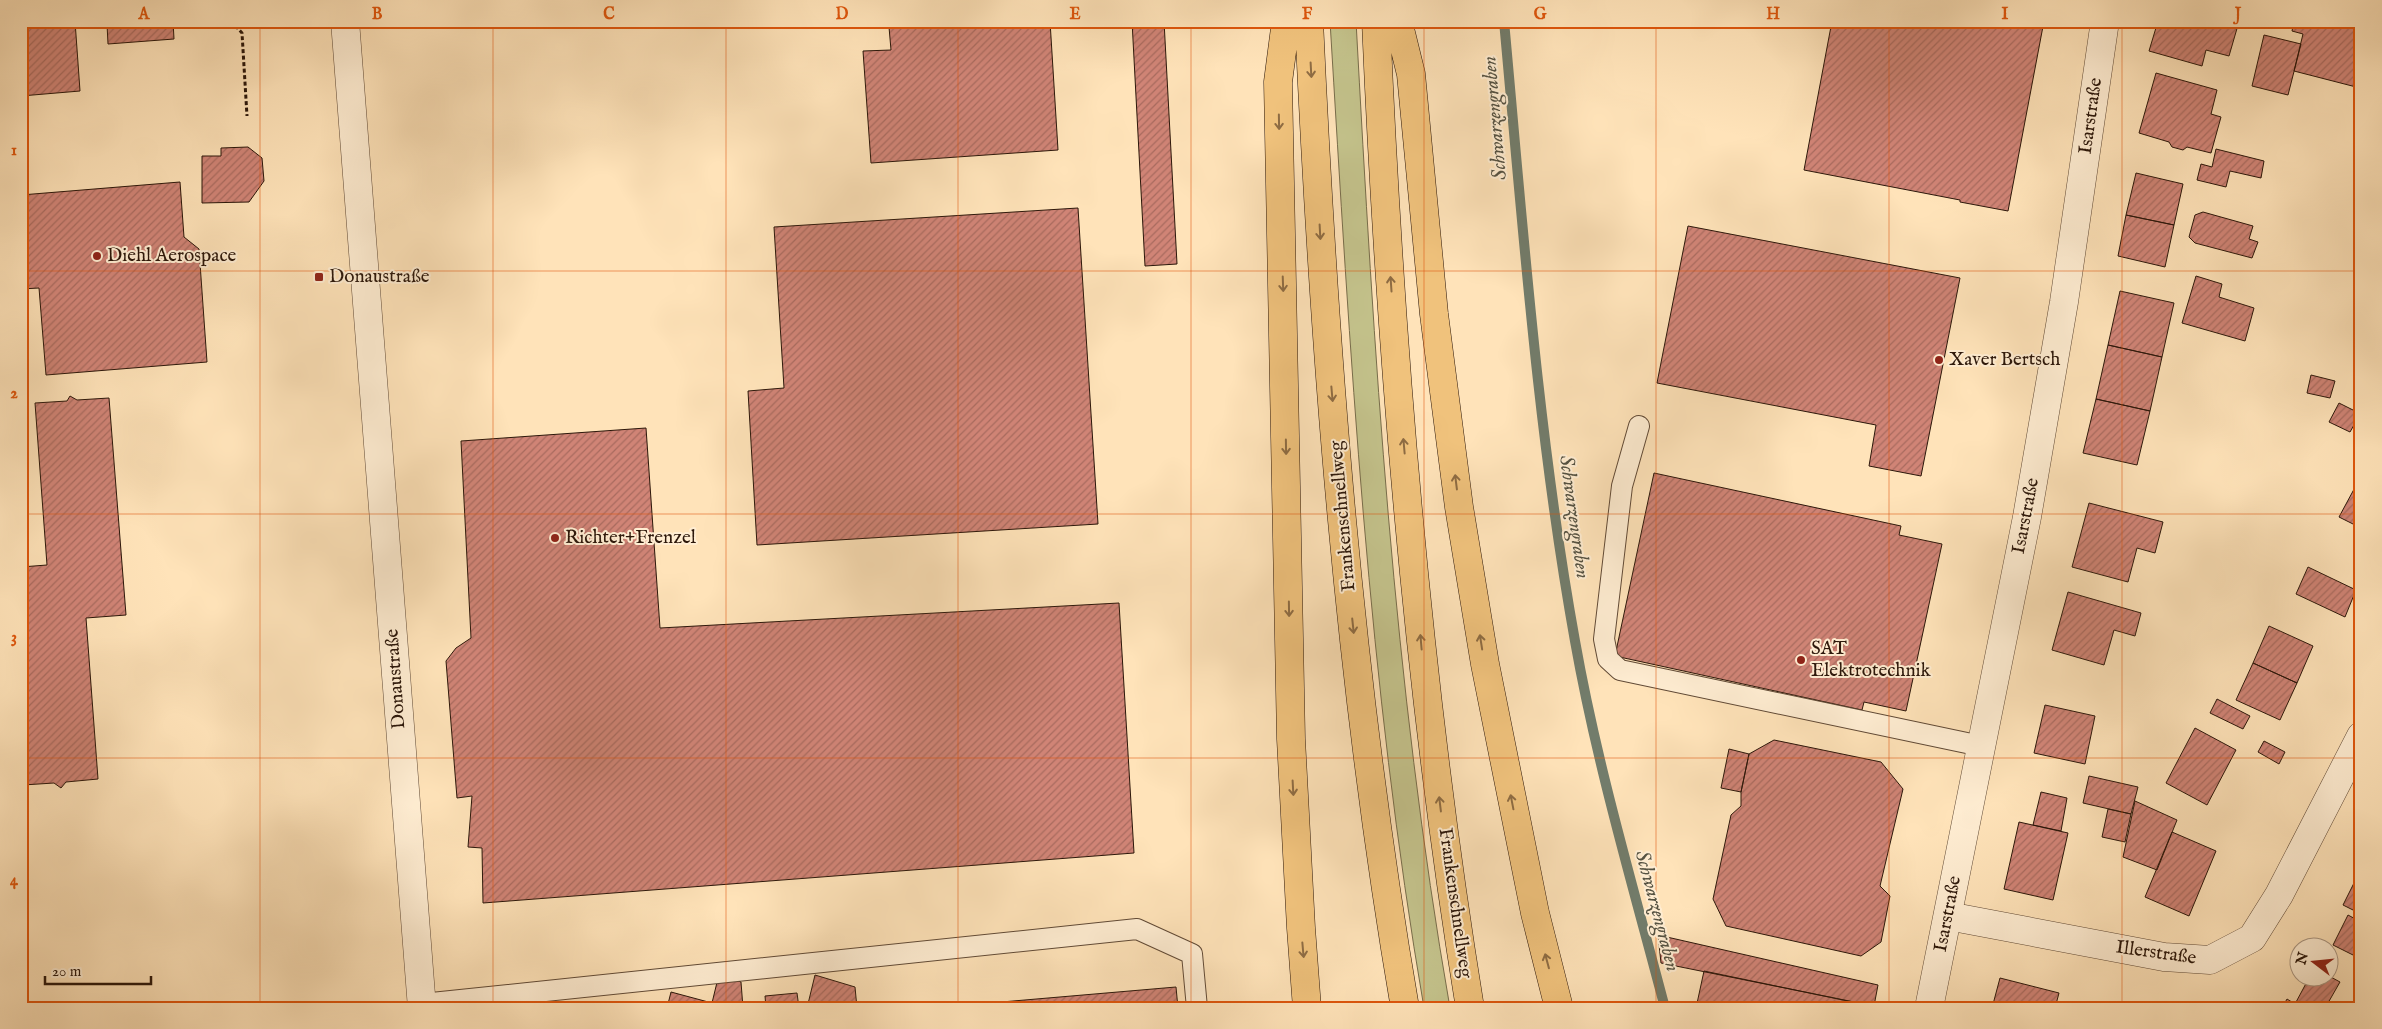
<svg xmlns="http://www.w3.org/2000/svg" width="2382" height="1029" font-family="'IM FELL English',serif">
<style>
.green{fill:#c4c38c;stroke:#786d4b}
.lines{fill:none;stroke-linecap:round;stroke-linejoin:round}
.stream{stroke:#727c6b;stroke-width:10}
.building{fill:url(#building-hatch);stroke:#2c170a}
.service-casing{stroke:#614a36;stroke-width:22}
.minor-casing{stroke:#614a36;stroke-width:29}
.trunk-casing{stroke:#2c170a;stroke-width:29}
.path{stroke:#2c170a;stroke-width:3;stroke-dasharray:4 2.5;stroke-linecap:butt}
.service{stroke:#ffedd2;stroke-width:20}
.minor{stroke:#ffedd2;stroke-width:28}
.trunk{stroke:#f0c27c;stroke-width:28}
.oneway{stroke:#8e6c43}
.grid{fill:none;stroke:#df560c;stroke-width:1;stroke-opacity:0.55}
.poi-dot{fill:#8f2418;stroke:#ffedd2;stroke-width:2}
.labels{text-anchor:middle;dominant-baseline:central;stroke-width:4;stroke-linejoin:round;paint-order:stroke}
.street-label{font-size:19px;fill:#2c170a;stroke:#ffedd2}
.poi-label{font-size:19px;fill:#2c170a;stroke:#ffedd2;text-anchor:start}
.water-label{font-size:20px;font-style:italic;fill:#555242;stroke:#ffedd2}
.neatline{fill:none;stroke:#df560c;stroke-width:2}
.grid-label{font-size:16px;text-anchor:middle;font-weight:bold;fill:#df560c}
</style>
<defs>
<pattern id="building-hatch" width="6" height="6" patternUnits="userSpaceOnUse" patternTransform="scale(1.25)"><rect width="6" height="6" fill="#d08476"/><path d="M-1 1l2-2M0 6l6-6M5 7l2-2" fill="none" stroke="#a96b5f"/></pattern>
</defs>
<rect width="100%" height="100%" fill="#ffe3b9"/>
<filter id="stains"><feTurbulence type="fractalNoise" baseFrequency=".004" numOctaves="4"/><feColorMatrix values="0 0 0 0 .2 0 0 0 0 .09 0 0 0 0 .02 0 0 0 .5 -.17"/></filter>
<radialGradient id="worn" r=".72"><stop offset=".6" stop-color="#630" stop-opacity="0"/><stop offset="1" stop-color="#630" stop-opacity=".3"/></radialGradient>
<!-- green -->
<path class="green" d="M 1330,21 L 1356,21 C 1374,351 1393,682 1450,1008 L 1424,1008 C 1368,682 1350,351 1330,21 Z"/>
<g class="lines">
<!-- stream -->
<path class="stream" d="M 1504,21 C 1523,228 1538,436 1575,641 C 1597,765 1633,886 1665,1008"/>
</g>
<!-- building -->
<path class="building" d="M 21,21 L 75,21 L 80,91 L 21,96 Z
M 148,21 L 173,21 L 174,39 L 108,44 L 107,24 Z
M 971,21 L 1050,21 L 1058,150 L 871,163 L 863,51 L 891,50 L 889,27 Z
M 1132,21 L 1164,21 L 1177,264 L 1145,266 Z
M 1832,21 L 2044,21 L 2008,211 L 1960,202 L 1960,200 L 1804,170 Z
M 2158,21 L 2226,21 L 2238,25 L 2229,56 L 2206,50 L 2202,66 L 2149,51 Z
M 2294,21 L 2361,21 L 2360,88 L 2294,71 L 2303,34 L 2292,31 Z
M 2264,35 L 2301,44 L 2288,95 L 2252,86 Z
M 2156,73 L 2217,90 L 2211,114 L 2221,117 L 2211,153 L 2187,147 L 2183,150 L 2172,147 L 2169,142 L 2139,133 Z
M 248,147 L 262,158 L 264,181 L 249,202 L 202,203 L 202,156 L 221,156 L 221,148 Z
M 2216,149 L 2264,161 L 2261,178 L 2230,171 L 2226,187 L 2197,180 L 2201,164 L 2212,167 Z
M 2136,173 L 2183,184 L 2174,225 L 2126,215 Z
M 180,182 L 184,237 L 199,249 L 207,362 L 46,375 L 39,288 L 21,289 L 21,195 Z
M 1078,208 L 1098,524 L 757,545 L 748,391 L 784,388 L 774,227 Z
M 2203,212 L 2253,226 L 2249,239 L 2258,242 L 2252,258 L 2195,243 L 2189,237 L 2195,215 Z
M 2126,215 L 2174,225 L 2165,267 L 2118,256 Z
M 1688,226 L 1960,278 L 1921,476 L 1869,466 L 1876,425 L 1657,383 Z
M 2196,276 L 2222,284 L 2219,297 L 2254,308 L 2245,341 L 2182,323 Z
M 2120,291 L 2174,303 L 2162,357 L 2108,345 Z
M 2108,345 L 2162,357 L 2150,411 L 2096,399 Z
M 2311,375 L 2335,381 L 2330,398 L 2307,393 Z
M 70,396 L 77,400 L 109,398 L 126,615 L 86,618 L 98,779 L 66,782 L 61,788 L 54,783 L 23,785 L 21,567 L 47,565 L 35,403 L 67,401 Z
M 2096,399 L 2150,411 L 2137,465 L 2083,453 Z
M 2339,403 L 2361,414 L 2361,428 L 2354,425 L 2350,432 L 2329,422 Z
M 646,428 L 660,628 L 1119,603 L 1134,853 L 483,903 L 482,848 L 468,847 L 472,796 L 457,798 L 446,661 L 456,648 L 471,638 L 461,441 Z
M 1654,473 L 1901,526 L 1899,535 L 1942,544 L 1906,711 L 1864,702 L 1862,710 L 1615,656 Z
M 2359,480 L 2361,481 L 2361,528 L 2339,517 Z
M 2089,503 L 2163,522 L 2155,553 L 2137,548 L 2128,582 L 2072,567 Z
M 2308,567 L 2356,590 L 2345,617 L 2296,594 Z
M 2068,592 L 2141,613 L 2135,636 L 2114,630 L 2104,665 L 2052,650 Z
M 2269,626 L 2313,646 L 2297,683 L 2253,663 Z
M 2253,663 L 2297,683 L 2280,720 L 2236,700 Z
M 2217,699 L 2250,716 L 2243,729 L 2210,713 Z
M 2045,705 L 2095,716 L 2085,764 L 2034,753 Z
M 2195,728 L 2236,750 L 2207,805 L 2166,783 Z
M 1774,740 L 1881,762 L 1903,789 L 1880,886 L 1890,896 L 1881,942 L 1861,956 L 1726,926 L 1713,899 L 1731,815 L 1741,806 L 1741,792 L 1749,754 Z
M 2264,741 L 2285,752 L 2279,764 L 2258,752 Z
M 1729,749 L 1749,754 L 1741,792 L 1721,788 Z
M 2089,776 L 2138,787 L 2131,814 L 2083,803 Z
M 2041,792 L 2067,798 L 2061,831 L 2033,825 Z
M 2135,801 L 2177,820 L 2157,870 L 2123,857 Z
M 2108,809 L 2131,814 L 2125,842 L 2102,837 Z
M 2019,822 L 2068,833 L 2053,900 L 2004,889 Z
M 2172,832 L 2216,851 L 2189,916 L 2145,897 Z
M 2361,869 L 2361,914 L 2343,905 Z
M 2348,915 L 2361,922 L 2361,959 L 2333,945 Z
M 1658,935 L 1878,985 L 1874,1006 L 1661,963 Z
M 1704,971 L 1862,1004 L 1861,1008 L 1696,1008 Z
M 719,974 L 741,982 L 743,1008 L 667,1008 L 671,992 L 712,1003 Z
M 815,975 L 855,987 L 857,1008 L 807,1008 Z
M 2310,976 L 2329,976 L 2340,982 L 2328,1003 L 2335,1008 L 2282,1008 L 2287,999 L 2295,1004 Z
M 2000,978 L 2059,993 L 2055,1008 L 1992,1008 Z
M 1176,987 L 1178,1008 L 932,1008 Z
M 797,993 L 799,1008 L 766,1008 L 765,996 Z
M 628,1003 L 652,1008 L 627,1008 Z"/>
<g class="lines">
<defs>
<path id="service" d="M 1639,426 L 1622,486 L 1604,639 L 1608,659 L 1620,670 L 1981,746
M 422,1004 L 1137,929 L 1192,954 L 1197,1008"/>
<path id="minor" d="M 345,21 L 422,1008
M 1948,916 L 2164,957 L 2210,960 L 2252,938 L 2279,895 L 2361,736
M 1929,1008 L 2027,517 L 2064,302 L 2105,21"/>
<path id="trunk" d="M 1286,21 L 1278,82 L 1291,739 L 1301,928 L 1307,1008
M 1309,21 C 1324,351 1349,682 1405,1008
M 1376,21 C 1390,349 1417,683 1470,1008
M 1398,21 L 1411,74 L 1434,314 L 1459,507 L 1485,664 L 1535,913 L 1559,1008"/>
</defs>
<!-- service casing -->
<use href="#service" class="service-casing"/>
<!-- minor casing -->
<use href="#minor" class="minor-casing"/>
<!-- trunk casing -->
<use href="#trunk" class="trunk-casing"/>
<!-- path -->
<path class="path" d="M 231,21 L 242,33 L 247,116"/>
<!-- service -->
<use href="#service" class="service"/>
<!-- minor -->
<use href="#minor" class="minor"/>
<!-- trunk -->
<use href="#trunk" class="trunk"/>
</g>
<!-- one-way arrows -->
<defs><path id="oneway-shaft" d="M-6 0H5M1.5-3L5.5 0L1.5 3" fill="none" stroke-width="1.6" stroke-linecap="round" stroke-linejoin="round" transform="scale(1.25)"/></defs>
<g class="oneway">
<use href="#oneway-shaft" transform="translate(1311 70) rotate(87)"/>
<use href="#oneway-shaft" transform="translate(1279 122) rotate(89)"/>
<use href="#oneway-shaft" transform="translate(1320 232) rotate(87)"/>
<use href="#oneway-shaft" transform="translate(1283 284) rotate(88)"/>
<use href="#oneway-shaft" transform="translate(1391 284) rotate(-94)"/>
<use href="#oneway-shaft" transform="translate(1332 394) rotate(85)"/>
<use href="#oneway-shaft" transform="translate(1404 446) rotate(-95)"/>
<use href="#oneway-shaft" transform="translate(1286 447) rotate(89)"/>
<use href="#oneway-shaft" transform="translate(1456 482) rotate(-97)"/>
<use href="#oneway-shaft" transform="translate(1289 609) rotate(89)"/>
<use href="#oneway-shaft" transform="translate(1353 626) rotate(84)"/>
<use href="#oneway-shaft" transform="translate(1421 642) rotate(-95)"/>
<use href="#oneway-shaft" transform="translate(1481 642) rotate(-99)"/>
<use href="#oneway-shaft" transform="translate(1293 788) rotate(87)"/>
<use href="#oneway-shaft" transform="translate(1512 802) rotate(-101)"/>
<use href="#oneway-shaft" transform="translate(1440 804) rotate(-97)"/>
<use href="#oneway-shaft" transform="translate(1303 950) rotate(85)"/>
<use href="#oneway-shaft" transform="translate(1547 961) rotate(-105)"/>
</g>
<!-- grid -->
<path class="grid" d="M 260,21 L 260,1008M 493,21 L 493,1008M 726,21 L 726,1008M 958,21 L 958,1008M 1191,21 L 1191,1008M 1424,21 L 1424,1008M 1656,21 L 1656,1008M 1889,21 L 1889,1008M 2122,21 L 2122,1008M 21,271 L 2361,271M 21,514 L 2361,514M 21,758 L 2361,758"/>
<!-- markers -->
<g class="poi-dot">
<circle cx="97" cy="256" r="5"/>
<rect x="314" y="272" width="10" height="10" rx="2.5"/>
<circle cx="1939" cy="360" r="5"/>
<circle cx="555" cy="538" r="5"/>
<circle cx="1801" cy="660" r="5"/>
</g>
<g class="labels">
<!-- street labels -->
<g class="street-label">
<text transform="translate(2091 116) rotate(-82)">Isarstraße</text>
<text transform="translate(1343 516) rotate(-95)">Frankenschnellweg</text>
<text transform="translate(2026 516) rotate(-79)">Isarstraße</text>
<text transform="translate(396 679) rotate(-94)">Donaustraße</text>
<text transform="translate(1455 903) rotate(82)">Frankenschnellweg</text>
<text transform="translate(1948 914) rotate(-79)">Isarstraße</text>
<text transform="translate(2156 953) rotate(8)">Illerstraße</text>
</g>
<!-- poi labels -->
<g class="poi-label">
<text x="107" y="256">Diehl Aerospace</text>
<text x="329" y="277">Donaustraße</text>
<text x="1949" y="360">Xaver Bertsch</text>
<text x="565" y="538">Richter+Frenzel</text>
<text x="1811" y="649">SAT<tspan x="1811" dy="22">Elektrotechnik</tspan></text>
</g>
<!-- water labels -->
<g class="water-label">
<text transform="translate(1495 118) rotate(-95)">Schwarzengraben</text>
<text transform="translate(1574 517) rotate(82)">Schwarzengraben</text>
<text transform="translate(1657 911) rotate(75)">Schwarzengraben</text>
</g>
</g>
<!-- margin -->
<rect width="2382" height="1029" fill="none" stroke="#ffe3b9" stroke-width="55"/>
<!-- north arrow -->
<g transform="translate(2314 962) rotate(286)"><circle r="24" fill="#ffedd2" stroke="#ab9782"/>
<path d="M0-4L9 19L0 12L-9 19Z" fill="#8f2418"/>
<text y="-8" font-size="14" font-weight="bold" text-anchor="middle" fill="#2c170a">N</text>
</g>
<!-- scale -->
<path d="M45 976v8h106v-8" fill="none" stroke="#2c170a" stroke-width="2.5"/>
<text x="52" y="976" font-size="15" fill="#2c170a" stroke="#ffedd2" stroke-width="4" paint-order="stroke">20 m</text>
<rect x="28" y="28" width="2326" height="974" class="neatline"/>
<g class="grid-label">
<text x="144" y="19">A</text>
<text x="377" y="19">B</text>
<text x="609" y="19">C</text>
<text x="842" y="19">D</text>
<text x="1075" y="19">E</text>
<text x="1307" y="19">F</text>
<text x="1540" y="19">G</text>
<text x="1773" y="19">H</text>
<text x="2005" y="19">I</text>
<text x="2238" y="19">J</text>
<text x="14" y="155">1</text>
<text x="14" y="398">2</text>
<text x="14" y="642">3</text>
<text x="14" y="885">4</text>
</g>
<rect width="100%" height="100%" filter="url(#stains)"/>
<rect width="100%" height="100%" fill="url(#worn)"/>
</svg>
